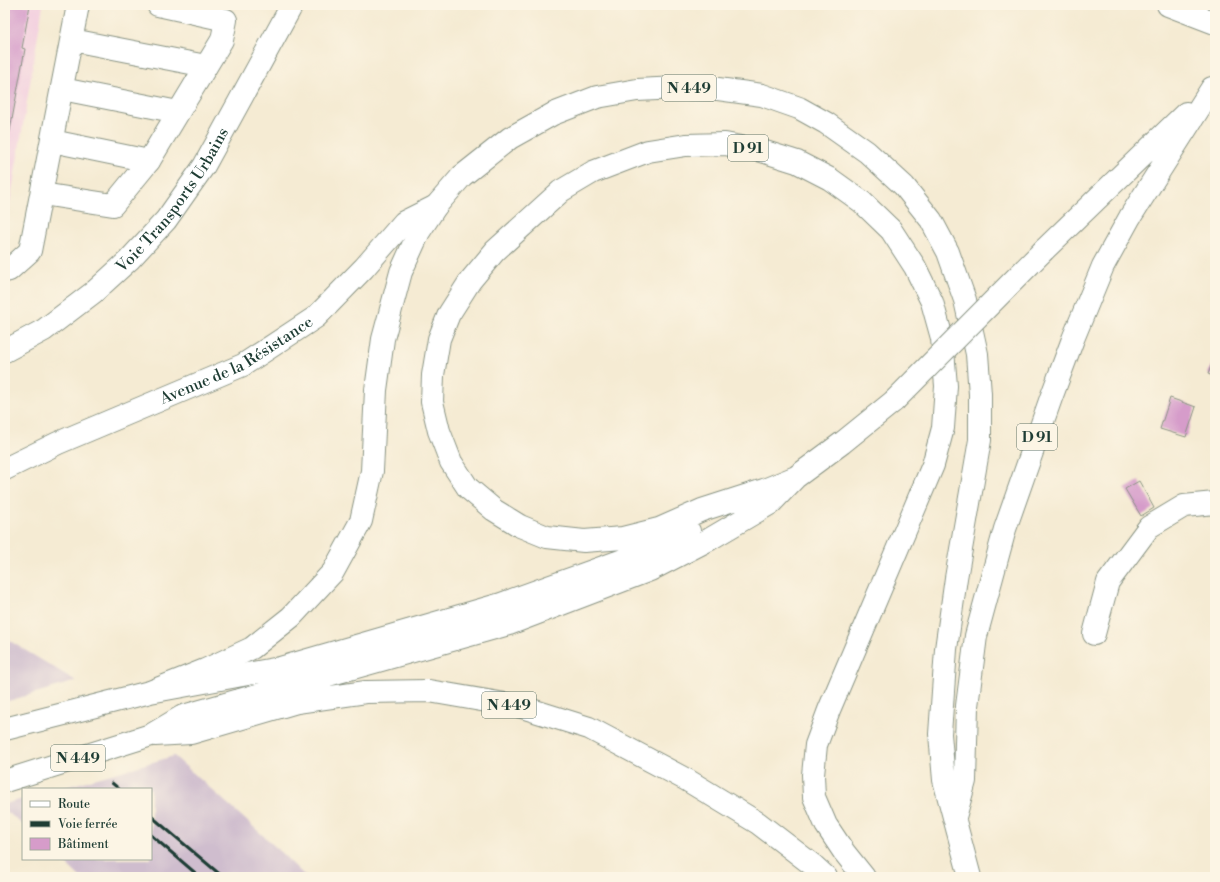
<svg xmlns="http://www.w3.org/2000/svg" width="1220" height="882" font-family="'Libre Bodoni',serif">
<style>
.built{fill:#f3cfdf}
.railway{fill:#cfbdce}
.building{fill:#d69cca}
.lines{fill:none;stroke-linecap:round;stroke-linejoin:round}
.minor-casing{stroke:#8a9484;stroke-width:24}
.major-casing{stroke:#8a9484;stroke-width:24}
.minor{stroke:#fff;stroke-width:22}
.major{stroke:#fff;stroke-width:22}
.rail{stroke:#1f3d34;stroke-width:3}
.major-bridge-casing{stroke:#8a9484;stroke-width:24;stroke-linecap:butt}
.major-bridge{stroke:#fff;stroke-width:22}
.labels{text-anchor:middle;dominant-baseline:central;stroke-width:4;stroke-linejoin:round;paint-order:stroke}
.shield{fill:#fcf5e5;stroke:#617469;stroke-width:1}
.shield-label{font-size:15px;font-weight:bold;fill:#1f3d34}
.street-label{font-size:16px;fill:#1f3d34;stroke:#fcf5e5}
</style>
<rect width="100%" height="100%" fill="#fcf5e5"/>
<filter id="ink" filterUnits="userSpaceOnUse"><feTurbulence type="fractalNoise" baseFrequency=".025" numOctaves="2"/><feDisplacementMap in="SourceGraphic" scale="8" xChannelSelector="R" yChannelSelector="G"/><feConvolveMatrix kernelMatrix="1 2 1 2 8 2 1 2 1" color-interpolation-filters="sRGB"/></filter>
<filter id="wash" filterUnits="userSpaceOnUse"><feTurbulence type="fractalNoise" baseFrequency=".012" numOctaves="4" result="noise"/><feDisplacementMap in="SourceGraphic" scale="16" xChannelSelector="R" yChannelSelector="G"/><feGaussianBlur stdDeviation="0.9" result="paint"/><feColorMatrix in="noise" values="0 0 0 0 0 0 0 0 0 0 0 0 0 0 0 0 0 1.4 0 .05"/><feComposite in="paint" operator="in"/></filter>
<g filter="url(#wash)">
<rect width="100%" height="100%" fill="#f5ebd3"/>
<!-- built -->
<path class="built" d="M 5,5 L 43,5 L 5,233 Z"/>
<!-- railway -->
<path class="railway" d="M 5,638 L 76,681 L 5,702 Z
M 174,756 L 268,840 L 306,877 L 80,877 L 61,859 L 151,859 L 151,789 L 59,789 Z
M 23,799 L 23,825 L 5,810 L 5,804 Z"/>
<g id="blocks">
<!-- building -->
<path class="building" d="M 5,5 L 30,5 L 22,48 L 25,49 L 6,152 Z
M 1215,356 L 1215,377 L 1208,374 Z
M 1170,398 L 1196,407 L 1186,437 L 1160,429 Z
M 1139,481 L 1154,508 L 1141,516 L 1125,489 Z"/>
</g>
</g>
<g filter="url(#ink)">
<use href="#blocks" fill-opacity="0" stroke="#8a9484" stroke-width="1"/>
<g class="lines">
<defs>
<g id="minor">
<path d="M 1168,5 L 1215,23"/>
<path d="M 72,40 L 206,66"/>
<path d="M 62,89 L 178,112"/>
<path d="M 52,141 L 149,161 L 222,40 L 226,20 L 158,5"/>
<path d="M 42,194 L 113,205 L 149,161"/>
<path d="M 5,271 L 9,270 L 30,251 L 78,5"/>
<path id="s1" d="M 5,351 L 44,330 L 94,292 L 129,260 L 166,220 L 204,166 L 292,5"/>
<path id="s2" d="M 5,469 L 58,443 L 243,365 L 316,317 L 364,268 L 404,222 L 436,206"/>
<path d="M 1094,634 L 1108,582 L 1149,527 L 1184,506 L 1215,503"/>
</g>
<path id="major" d="M 1044,250 L 1186,113
M 796,477 L 764,490 L 702,510 L 659,529 L 623,538 L 584,541 L 547,537 L 520,526 L 494,510 L 468,488 L 451,462 L 439,431 L 432,402 L 433,375 L 439,339 L 449,314 L 470,281 L 495,251 L 561,191 L 593,172 L 648,151 L 686,145 L 725,144 L 762,151 L 797,162 L 830,179 L 862,202 L 891,230 L 915,267 L 932,302 L 942,338 L 946,386 L 943,428 L 933,465 L 829,710 L 816,745 L 813,775 L 814,797 L 826,825 L 844,852 L 864,877
M 150,692 L 205,670 L 252,648 L 291,617 L 333,572 L 361,521 L 372,471 L 376,390 L 383,339 L 401,272 L 419,232 L 436,206 L 462,176 L 510,138 L 553,114 L 597,97 L 637,90 L 677,88 L 718,89 L 762,95 L 799,108 L 826,123 L 867,152 L 904,186 L 931,220 L 948,252 L 965,300 L 977,354 L 980,394 L 980,440 L 956,578 L 946,649 L 940,734 L 944,780 L 970,877
M 5,729 L 150,692 L 280,668 L 501,604 L 645,552 L 689,531
M 155,735 L 191,733 L 297,702 L 366,692 L 429,691 L 522,707 L 589,728 L 687,780 L 758,823 L 814,866 L 826,877
M 5,781 L 151,735 L 183,716 L 509,624 L 650,570 L 710,539 L 771,503 L 796,477 L 842,443 L 894,401
M 955,817 L 965,781 L 967,706 L 976,636 L 1005,529 L 1051,398 L 1073,339 L 1103,266 L 1130,217 L 1212,88"/>
</defs>
<!-- minor casing -->
<use href="#minor" class="minor-casing"/>
<!-- major casing -->
<use href="#major" class="major-casing"/>
<!-- minor -->
<use href="#minor" class="minor"/>
<!-- major -->
<use href="#major" class="major"/>
<!-- rail -->
<path class="rail" d="M 112,783 L 119,789
M 151,816 L 223,877
M 151,835 L 200,877"/>
<defs>
<path id="major-bridge" d="M 894,401 L 1044,250"/>
</defs>
<!-- major-bridge casing -->
<use href="#major-bridge" class="major-bridge-casing"/>
<!-- major-bridge -->
<use href="#major-bridge" class="major-bridge"/>
</g>
</g>
<g class="labels">
<!-- shield labels -->
<g class="shield">
<rect x="662" y="75" width="54" height="26" rx="3"/>
<rect x="728" y="135" width="40" height="26" rx="3"/>
<rect x="1017" y="424" width="40" height="26" rx="3"/>
<rect x="482" y="692" width="54" height="26" rx="3"/>
<rect x="51" y="745" width="54" height="26" rx="3"/>
</g>
<g class="shield-label">
<text x="689" y="88">N 449</text>
<text x="748" y="148">D 91</text>
<text x="1037" y="437">D 91</text>
<text x="509" y="705">N 449</text>
<text x="78" y="758">N 449</text>
</g>
<!-- street labels -->
<g class="street-label">
<text stroke="none"><textPath href="#s1" startOffset="229">Voie Transports Urbains</textPath></text>
<text stroke="none"><textPath href="#s2" startOffset="256">Avenue de la Résistance</textPath></text>
</g>
</g>
<!-- margin -->
<rect width="1220" height="882" fill="none" stroke="#fcf5e5" stroke-width="20"/>
<!-- legend -->
<rect x="22" y="788" width="130" height="72" fill="#fcf5e5" stroke="#a4ab9e"/>
<rect x="30" y="801" width="20" height="6" fill="#ffffff" stroke="#a4ab9e"/>
<text x="58" y="808" font-size="12" fill="#1f3d34">Route</text>
<rect x="30" y="821" width="20" height="6" fill="#1f3d34" stroke="#a4ab9e"/>
<text x="58" y="828" font-size="12" fill="#1f3d34">Voie ferrée</text>
<rect x="30" y="838" width="20" height="12" fill="#d69cca" stroke="#a4ab9e"/>
<text x="58" y="848" font-size="12" fill="#1f3d34">Bâtiment</text>
</svg>
